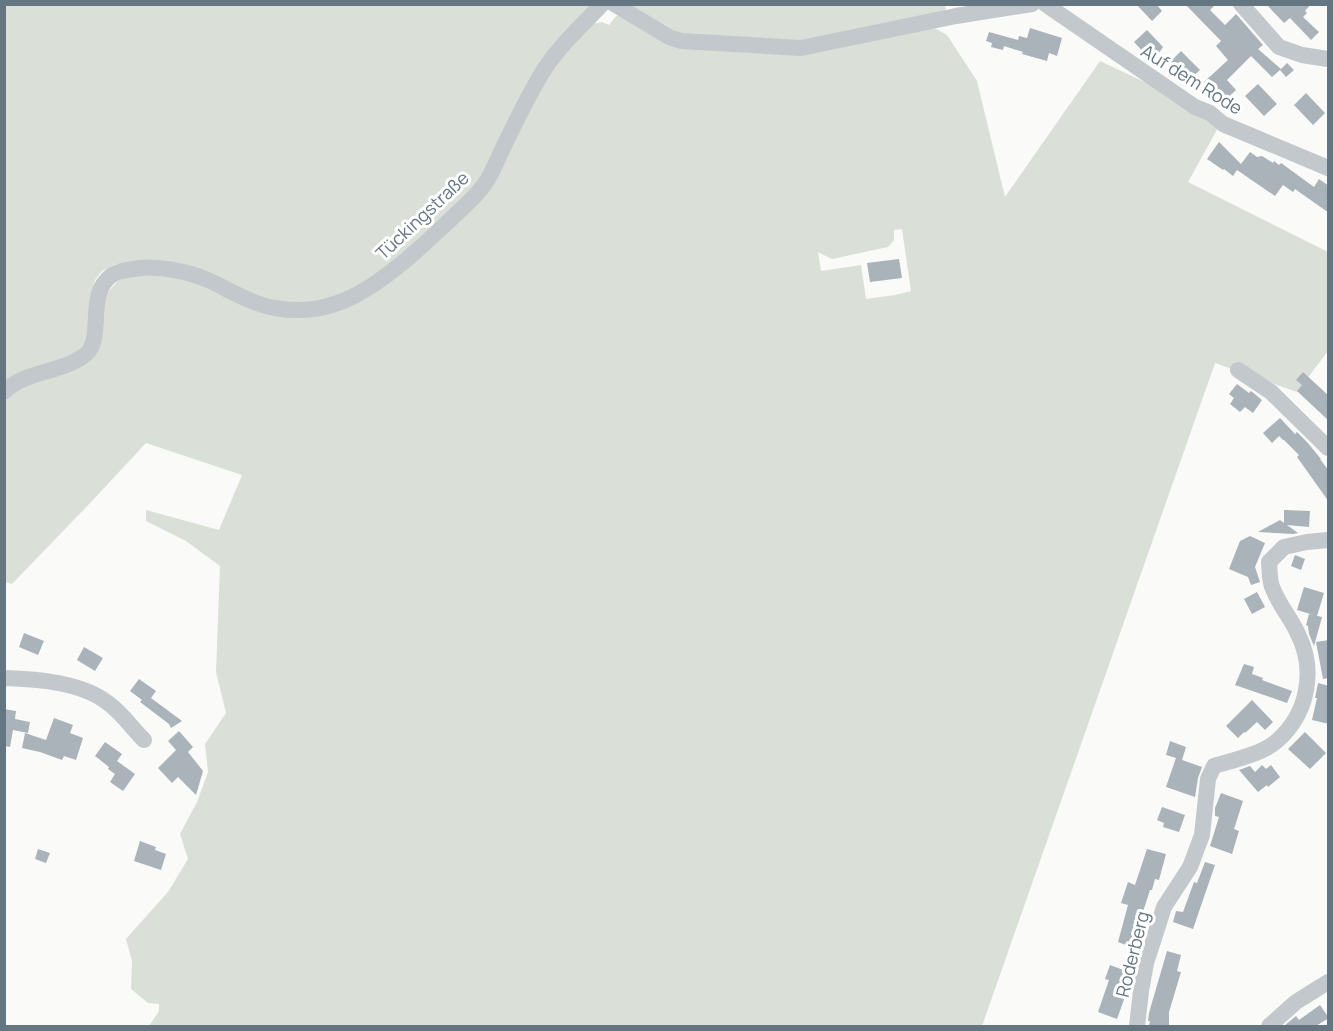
<svg xmlns="http://www.w3.org/2000/svg" width="1333" height="1031" font-family="Manrope,sans-serif">
<style>
.green{fill:#dadfd7;fill-rule:evenodd}
.building{fill:#aab3b9}
.lines{fill:none;stroke-linecap:round;stroke-linejoin:round}
.minor{stroke:#c3c8cc;stroke-width:16}
.labels{text-anchor:middle;dominant-baseline:central;stroke-width:6;stroke-linejoin:round;paint-order:stroke}
.street-label{font-size:18px;fill:#657683;stroke:#fff}
</style>
<rect width="100%" height="100%" fill="#fafaf8"/>
<!-- green -->
<path class="green" d="M 945,4 L 946,12 L 807,42 L 683,38 L 627,5 Z
M 5,5 L 602,5 L 592,24 L 602,22 L 609,25 L 616,16 L 622,15 L 668,41 L 803,52 L 929,25 L 947,35 L 977,81 L 1005,197 L 1100,61 L 1223,119 L 1188,182 L 1328,252 L 1328,351 L 1297,392 L 1215,363 L 982,1026 L 149,1026 L 159,1011 L 159,1004 L 148,1003 L 131,989 L 132,961 L 126,939 L 168,892 L 188,859 L 180,834 L 197,802 L 208,772 L 205,744 L 226,713 L 216,672 L 220,566 L 186,541 L 146,521 L 146,510 L 219,530 L 242,475 L 146,443 L 92,501 L 12,584 L 5,582 L 4,403 C 22,382 55,374 79,363 L 107,293 L 117,282 L 124,277 L 132,274 L 209,280 L 116,264 L 102,271 L 95,280 L 92,295 L 87,340 L 77,352 L 5,384 ZM 902,229 L 911,291 L 895,295 L 866,299 L 861,265 L 821,271 L 818,252 L 832,259 L 888,247 L 894,240 L 894,230 Z"/>
<!-- building -->
<path class="building" d="M 1136,4 L 1156,4 L 1162,11 L 1152,21 Z
M 1185,4 L 1216,4 L 1210,10 L 1225,25 L 1236,14 L 1263,45 L 1258,49 L 1281,69 L 1287,63 L 1294,70 L 1286,77 L 1280,70 L 1272,77 L 1251,56 L 1227,80 L 1236,90 L 1223,102 L 1204,82 L 1228,60 L 1216,46 L 1221,41 Z
M 1266,4 L 1311,4 L 1305,11 L 1307,13 L 1303,17 L 1319,32 L 1311,40 L 1290,18 L 1284,23 Z
M 1030,28 L 1062,38 L 1057,56 L 1049,53 L 1047,61 L 1022,54 L 1023,52 L 1004,46 L 1003,50 L 991,47 L 992,43 L 986,41 L 989,32 L 1018,40 L 1019,36 L 1027,38 Z
M 1147,30 L 1163,47 L 1153,62 L 1134,42 Z
M 1181,51 L 1200,70 L 1187,82 L 1169,63 Z
M 1258,84 L 1277,104 L 1264,116 L 1245,96 Z
M 1306,93 L 1325,113 L 1313,125 L 1294,105 Z
M 1219,142 L 1241,164 L 1250,152 L 1257,157 L 1262,156 L 1273,163 L 1274,161 L 1279,165 L 1281,163 L 1314,187 L 1319,179 L 1329,186 L 1329,213 L 1295,189 L 1293,192 L 1283,185 L 1275,196 L 1237,170 L 1233,176 L 1224,169 L 1223,170 L 1207,159 Z
M 899,259 L 902,278 L 870,282 L 867,263 Z
M 1303,372 L 1329,396 L 1329,421 L 1297,391 L 1302,385 L 1296,380 Z
M 1237,384 L 1249,393 L 1251,391 L 1262,400 L 1253,413 L 1245,407 L 1240,412 L 1230,404 L 1234,398 L 1229,394 Z
M 1280,418 L 1295,434 L 1297,432 L 1307,442 L 1321,459 L 1320,459 L 1329,471 L 1329,502 L 1297,457 L 1299,455 L 1284,440 L 1283,440 L 1279,436 L 1272,443 L 1263,433 Z
M 1284,510 L 1310,511 L 1309,527 L 1287,525 L 1298,533 L 1293,534 L 1258,532 L 1280,520 L 1284,523 Z
M 1250,536 L 1265,543 L 1255,567 L 1260,582 L 1251,585 L 1248,577 L 1229,569 L 1240,541 Z
M 1295,555 L 1305,559 L 1301,570 L 1291,566 Z
M 1304,587 L 1324,593 L 1317,616 L 1297,610 Z
M 1257,592 L 1265,607 L 1252,614 L 1244,599 Z
M 1309,614 L 1322,617 L 1314,646 L 1309,634 L 1308,626 L 1306,625 Z
M 24,633 L 44,641 L 38,655 L 19,647 Z
M 1329,640 L 1329,678 L 1323,679 L 1316,642 Z
M 84,647 L 103,658 L 95,671 L 77,660 Z
M 1244,664 L 1254,667 L 1252,674 L 1263,678 L 1262,680 L 1292,691 L 1287,703 L 1235,685 Z
M 139,679 L 156,691 L 151,698 L 182,721 L 171,728 L 169,724 L 140,702 L 142,700 L 130,691 Z
M 1318,683 L 1329,686 L 1329,724 L 1312,720 L 1317,698 L 1315,698 Z
M 1252,700 L 1273,722 L 1265,730 L 1257,722 L 1245,733 L 1244,732 L 1238,738 L 1226,726 Z
M 4,709 L 16,711 L 15,719 L 30,722 L 28,733 L 13,730 L 10,747 L 4,746 Z
M 54,718 L 73,725 L 70,733 L 83,738 L 76,760 L 64,756 L 62,760 L 40,752 L 22,748 L 25,733 L 46,740 Z
M 179,731 L 193,747 L 188,752 L 203,771 L 196,795 L 178,777 L 172,783 L 158,768 L 176,750 L 168,741 Z
M 1305,732 L 1326,753 L 1310,769 L 1288,749 Z
M 1170,741 L 1186,747 L 1182,760 L 1202,767 L 1198,778 L 1195,797 L 1166,787 L 1176,758 L 1166,755 Z
M 105,742 L 122,754 L 117,761 L 135,774 L 123,791 L 110,782 L 115,774 L 108,769 L 109,767 L 95,756 Z
M 1262,765 L 1266,769 L 1271,765 L 1280,777 L 1268,787 L 1267,785 L 1258,792 L 1239,770 L 1250,766 L 1255,772 Z
M 1221,793 L 1243,801 L 1234,829 L 1239,831 L 1232,854 L 1210,846 L 1219,817 L 1215,816 L 1215,808 Z
M 1162,807 L 1185,815 L 1179,832 L 1163,827 L 1164,823 L 1157,820 Z
M 140,841 L 156,847 L 155,850 L 166,854 L 161,870 L 134,861 Z
M 38,849 L 50,853 L 46,863 L 35,859 Z
M 1147,849 L 1166,854 L 1159,880 L 1155,879 L 1152,890 L 1150,890 L 1142,915 L 1149,918 L 1145,931 L 1140,930 L 1134,948 L 1118,942 L 1128,905 L 1121,903 L 1128,882 L 1135,885 Z
M 1205,862 L 1215,865 L 1193,929 L 1173,922 L 1176,911 L 1183,912 L 1194,882 L 1197,883 Z
M 1167,951 L 1181,955 L 1177,971 L 1181,972 L 1169,1012 L 1169,1026 L 1149,1026 L 1150,1021 L 1148,1021 L 1149,1013 Z
M 1110,965 L 1126,971 L 1118,992 L 1126,994 L 1117,1019 L 1098,1012 L 1109,980 L 1105,979 Z
M 1320,1005 L 1329,1018 L 1316,1026 L 1284,1026 L 1296,1016 L 1299,1020 Z"/>
<g class="lines">
<!-- minor -->
<path class="minor" d="M 614,4 L 669,37 L 681,41 L 801,48 L 956,16 L 1032,4
M 1045,4 L 1195,107 L 1210,113 L 1223,124 L 1328,168
M 1241,4 L 1279,47 L 1302,55 L 1328,59
M 1238,370 L 1271,392 L 1328,448
M 4,392 C 25,370 64,373 86,354 C 105,337 85,294 112,275 C 118,271 126,270 133,269 C 157,265 187,271 208,280 C 230,290 251,304 275,308 C 304,313 328,309 354,296 C 389,278 421,247 450,220 C 461,209 475,198 484,185 C 492,174 497,160 503,148 C 514,125 525,102 538,80 C 554,50 579,29 602,4
M 4,678 C 37,679 81,682 108,703 C 122,713 132,728 144,740
M 1137,1026 L 1141,991 L 1146,963 L 1164,907 L 1190,867 L 1202,835 L 1208,779 L 1214,766 C 1234,760 1263,754 1278,740 C 1308,713 1316,670 1298,634 C 1291,618 1279,605 1273,589 C 1269,582 1270,570 1269,562 L 1284,547 L 1307,542 L 1328,540
M 1269,1026 L 1296,1002 L 1328,982"/>
</g>
<g class="labels">
<!-- street labels -->
<g class="street-label">
<text transform="translate(1192 79) rotate(32)">Auf dem Rode</text>
<text transform="translate(422 215) rotate(-43)">Tückingstraße</text>
<text transform="translate(1132 954) rotate(-76)">Roderberg</text>
</g>
</g>
<!-- border -->
<rect width="1333" height="1031" fill="none" stroke="#657683" stroke-width="12"/>
</svg>
